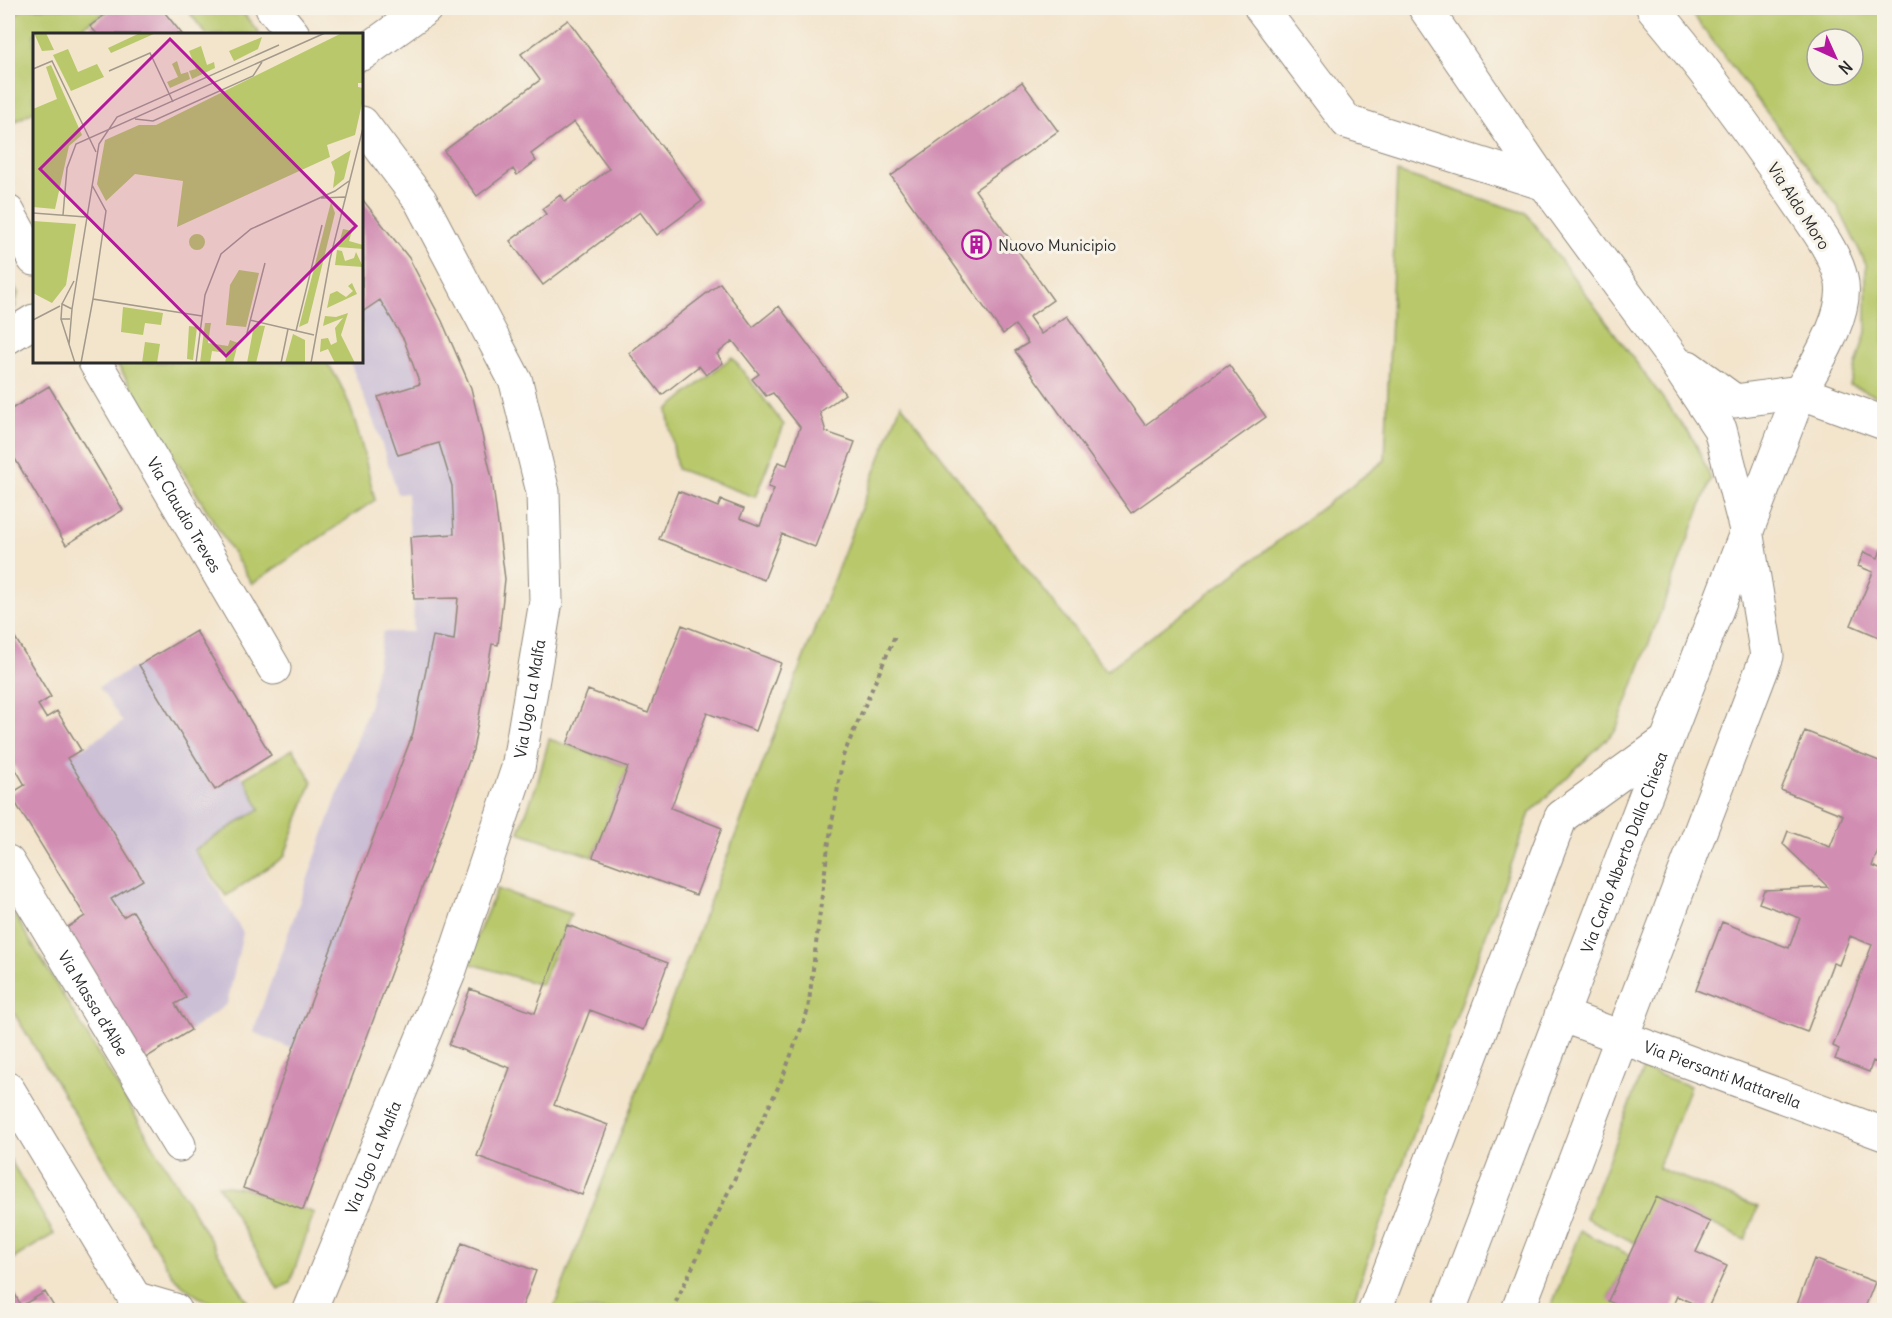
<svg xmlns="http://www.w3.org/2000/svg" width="1892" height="1318" font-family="Delius,sans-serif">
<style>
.industrial{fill:#cbbfd5}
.green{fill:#b8c86b;stroke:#727a4b;stroke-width:1.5;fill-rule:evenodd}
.building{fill:#d18db2}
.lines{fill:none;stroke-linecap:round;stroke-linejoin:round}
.minor-casing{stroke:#8f887c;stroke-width:35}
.major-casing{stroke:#8f887c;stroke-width:35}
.path{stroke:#8f887c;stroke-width:4;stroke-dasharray:4.5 4.5;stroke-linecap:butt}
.minor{stroke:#fff;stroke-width:33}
.major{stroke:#fff;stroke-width:33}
.labels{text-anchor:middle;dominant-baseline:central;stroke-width:6;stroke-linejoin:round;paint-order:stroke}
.street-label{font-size:16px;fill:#2b2b2b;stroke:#f7f3e8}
.poi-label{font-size:16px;fill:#2b2b2b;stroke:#f7f3e8;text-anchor:start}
.inset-road{fill:none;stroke:#a39a8c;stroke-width:1.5}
.view{fill:#b5179e;fill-opacity:0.15;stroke:#b5179e;stroke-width:3}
.inset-edge{fill:none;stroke:#2b2b2b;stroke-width:3}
</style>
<rect width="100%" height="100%" fill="#f7f3e8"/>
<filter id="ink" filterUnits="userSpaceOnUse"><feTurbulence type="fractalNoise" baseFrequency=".0167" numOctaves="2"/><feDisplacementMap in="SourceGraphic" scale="12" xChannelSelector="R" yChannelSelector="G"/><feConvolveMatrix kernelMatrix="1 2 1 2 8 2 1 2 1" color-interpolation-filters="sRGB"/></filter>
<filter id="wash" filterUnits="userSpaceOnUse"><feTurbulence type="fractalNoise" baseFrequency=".008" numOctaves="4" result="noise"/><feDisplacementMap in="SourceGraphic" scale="24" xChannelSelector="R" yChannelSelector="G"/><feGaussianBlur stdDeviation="1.35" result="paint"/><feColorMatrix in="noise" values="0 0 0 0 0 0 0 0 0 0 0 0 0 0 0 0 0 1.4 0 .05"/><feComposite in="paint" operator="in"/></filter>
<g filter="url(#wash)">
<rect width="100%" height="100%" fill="#f3e4cc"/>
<!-- industrial -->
<path class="industrial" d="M 380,300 L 404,340 L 420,384 L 378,397 L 398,455 L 439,443 L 452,486 L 454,534 L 410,537 L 407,493 L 398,494 L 377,430 L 350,362 L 362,362 L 362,312 Z
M 458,598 L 454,640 L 433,636 L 413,733 L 293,1049 L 253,1032 L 370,704 L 383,632 L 413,632 L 414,599 Z
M 139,665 L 240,774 L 261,808 L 194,850 L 243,933 L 227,1004 L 191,1030 L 175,1004 L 185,998 L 111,899 L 143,879 L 67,758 L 123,722 L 99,687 Z"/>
<!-- green -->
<path class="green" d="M 24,8 L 112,8 L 71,34 L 34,34 L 34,111 L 9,125 L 8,14 L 11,18 Z
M 186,8 L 239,8 L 260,34 L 206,34 Z
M 1688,8 L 1884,8 L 1884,399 L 1850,385 L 1866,332 L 1866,264 L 1838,207 ZM 1817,39 L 1853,39 L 1853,75 L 1817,75 Z
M 1397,172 L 1526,213 L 1695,442 L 1711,479 L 1616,730 L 1530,813 L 1350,1310 L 553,1310 L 901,404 L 1106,671 L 1385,460 Z
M 8,275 L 18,293 L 15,308 L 8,313 Z
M 732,357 L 784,425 L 755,497 L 677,469 L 667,410 Z
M 116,362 L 326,362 C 354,396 364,457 375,500 L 252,584 Z
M 549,739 L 628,767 L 593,857 L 519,832 L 538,781 Z
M 293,749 L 312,781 L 284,857 L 226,896 L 194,850 L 260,809 L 244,778 Z
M 497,889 L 571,914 L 541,985 L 466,962 Z
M 8,904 L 250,1306 C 214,1310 196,1299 172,1275 L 8,1003 Z
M 1643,1069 L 1690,1086 L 1658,1168 L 1758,1207 L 1745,1240 L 1657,1197 L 1635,1243 L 1586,1218 Z
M 8,1156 L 54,1234 L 8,1262 Z
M 218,1185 L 243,1188 L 314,1213 L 290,1283 L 278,1289 Z
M 1580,1231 L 1630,1255 L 1609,1298 L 1632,1310 L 1550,1310 Z"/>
<g id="blocks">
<!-- building -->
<path class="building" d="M 114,8 L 161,8 L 182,34 L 97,34 L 90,26 Z
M 568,20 L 702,201 L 657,235 L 640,212 L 543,285 L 510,241 L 546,214 L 542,209 L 560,195 L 565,202 L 609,169 L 574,122 L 531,154 L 536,161 L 517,175 L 513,169 L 477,196 L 444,151 L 540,80 L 521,54 Z
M 1022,82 L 1058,131 L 975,190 L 1053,300 L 1029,317 L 1041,334 L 1067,316 L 1145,425 L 1229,365 L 1266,417 L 1131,513 L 1015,351 L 1028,343 L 1015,325 L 1003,334 L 891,176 Z
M 362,199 L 409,258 L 442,321 L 471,388 L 492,478 L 505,579 L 498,645 L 492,644 L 473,750 L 303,1210 L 243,1188 L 293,1049 L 413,733 L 433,636 L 454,640 L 458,598 L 414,599 L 410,537 L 454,534 L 452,486 L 439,443 L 398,455 L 378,397 L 420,384 L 404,340 L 380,300 L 362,312 Z
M 720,283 L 753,327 L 779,306 L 845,394 L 820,412 L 826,432 L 855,442 L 815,547 L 782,534 L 764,580 L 659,539 L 678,491 L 718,507 L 721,500 L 744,509 L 740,518 L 760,526 L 774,489 L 768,487 L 778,462 L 787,465 L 800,427 L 773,393 L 766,396 L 752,379 L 759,374 L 733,341 L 717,354 L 723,363 L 706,375 L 699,366 L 662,395 L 629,353 Z
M 49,386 L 123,510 L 66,545 L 8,447 L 8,411 Z
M 1884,541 L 1884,639 L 1851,625 L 1873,572 L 1858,566 L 1864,552 L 1878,558 Z
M 682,625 L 781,663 L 756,731 L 707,713 L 671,808 L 722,828 L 696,895 L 593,857 L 628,767 L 567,744 L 588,690 L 648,713 Z
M 8,626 L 51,697 L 38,705 L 46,718 L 57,711 L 81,750 L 67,758 L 143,880 L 111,899 L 123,917 L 133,911 L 186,998 L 175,1004 L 191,1030 L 136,1064 L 57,934 L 85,916 L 10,794 L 25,785 L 8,756 Z
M 196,631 L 271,755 L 215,790 L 139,665 Z
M 1805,731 L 1884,763 L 1884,821 L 1880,833 L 1884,835 L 1872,866 L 1882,870 L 1884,866 L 1884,1066 L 1873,1061 L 1869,1072 L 1835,1059 L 1839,1049 L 1833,1046 L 1872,945 L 1850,936 L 1839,965 L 1833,963 L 1807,1032 L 1696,990 L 1722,922 L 1789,948 L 1800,918 L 1759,903 L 1764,890 L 1828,887 L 1783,844 L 1788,831 L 1830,847 L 1843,815 L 1781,790 Z
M 567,925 L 668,963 L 643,1030 L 590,1010 L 554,1105 L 608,1125 L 582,1195 L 477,1156 L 510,1068 L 449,1045 L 470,989 L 535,1013 Z
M 1656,1197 L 1710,1222 L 1696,1252 L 1727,1266 L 1707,1310 L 1677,1296 L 1671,1310 L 1628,1310 L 1608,1301 Z
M 462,1243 L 536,1271 L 521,1310 L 436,1310 Z
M 1814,1259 L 1875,1282 L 1864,1310 L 1795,1310 Z
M 12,1288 L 21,1306 L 45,1292 L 56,1310 L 8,1310 L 8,1290 Z"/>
</g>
</g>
<g filter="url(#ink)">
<use href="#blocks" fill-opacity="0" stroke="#8f887c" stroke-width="1.5"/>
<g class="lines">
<defs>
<g id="minor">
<path d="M 272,8 L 293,34"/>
<path d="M 1261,8 L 1347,122 L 1545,184"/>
<path d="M 1425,8 L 1545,184 L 1670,354 L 1720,429 L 1746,530 L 1767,656 L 1518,1310"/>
<path d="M 362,54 L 426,8"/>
<path d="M 8,212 L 34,259"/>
<path d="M 8,337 L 34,321"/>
<path id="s1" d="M 95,362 L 274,668"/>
<path d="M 1688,367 L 1735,401 L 1800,392 L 1884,423"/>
<path id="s2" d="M 8,862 L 179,1145"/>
<path id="s3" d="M 1561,1015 L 1884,1134"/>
<path d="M 134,1298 L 175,1310"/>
<path id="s4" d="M 310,1310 L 449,973 L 518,768 L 546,601 L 543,492 L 516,382 L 420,200 L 362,123"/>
<path d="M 1375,1310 L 1561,817 L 1666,741"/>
<path id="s5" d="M 1449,1310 L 1800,392 C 1816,364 1850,312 1841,278 C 1835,252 1811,221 1796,199 C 1751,133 1704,68 1653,8"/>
</g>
<path id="major" d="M 8,1089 L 142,1310"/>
</defs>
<!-- minor casing -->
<use href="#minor" class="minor-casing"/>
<!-- major casing -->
<use href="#major" class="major-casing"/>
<!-- path -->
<path class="path" d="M 672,1310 L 782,1079 L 808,1010 L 827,854 L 843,756 L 895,636"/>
<!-- minor -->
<use href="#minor" class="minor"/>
<!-- major -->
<use href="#major" class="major"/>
</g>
</g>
<!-- icons -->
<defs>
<symbol id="building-ring" viewBox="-11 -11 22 22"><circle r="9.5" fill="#f7f3e8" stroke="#b5179e" stroke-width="1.5"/><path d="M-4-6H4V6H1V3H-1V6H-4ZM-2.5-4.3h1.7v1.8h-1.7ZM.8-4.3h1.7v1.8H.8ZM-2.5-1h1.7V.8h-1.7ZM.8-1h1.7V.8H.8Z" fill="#b5179e"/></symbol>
</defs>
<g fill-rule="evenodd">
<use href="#building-ring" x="960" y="228" width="33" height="33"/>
</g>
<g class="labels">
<!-- street labels -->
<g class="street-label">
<text transform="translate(1799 206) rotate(57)">Via Aldo Moro</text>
<text stroke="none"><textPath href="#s1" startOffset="177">Via Claudio Treves</textPath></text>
<text stroke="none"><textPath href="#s4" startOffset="651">Via Ugo La Malfa</textPath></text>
<text stroke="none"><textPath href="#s5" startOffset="490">Via Carlo Alberto Dalla Chiesa</textPath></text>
<text stroke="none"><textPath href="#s2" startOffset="165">Via Massa d'Albe</textPath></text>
<text stroke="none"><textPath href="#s3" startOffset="172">Via Piersanti Mattarella</textPath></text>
<text stroke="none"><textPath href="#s4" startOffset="165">Via Ugo La Malfa</textPath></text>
</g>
<!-- poi labels -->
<g class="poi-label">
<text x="998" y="245">Nuovo Municipio</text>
</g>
</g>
<!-- overview -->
<g transform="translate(33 33)">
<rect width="330" height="330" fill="#f3e4cc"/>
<path d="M 1,0 L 13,0 L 21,17 L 9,18 ZM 107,0 L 123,0 L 78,20 L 75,15 ZM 309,0 L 330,0 L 330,50 L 325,50 L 325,54 L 330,55 L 330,66 L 322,102 L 294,112 L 297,124 L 144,194 L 150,148 L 102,141 L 73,168 L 64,151 L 72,107 L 106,92 L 123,92 ZM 229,4 L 225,16 L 201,28 L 196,18 ZM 168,13 L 174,32 L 181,29 L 182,35 L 159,46 L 156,38 L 163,36 L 156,18 ZM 35,16 L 45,39 L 64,31 L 71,44 L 38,58 L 20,22 ZM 144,28 L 148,41 L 155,39 L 157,46 L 137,55 L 134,49 L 145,44 L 139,31 ZM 18,32 L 49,102 L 36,113 L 22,176 L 0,174 L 0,76 L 24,66 L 13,34 ZM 318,117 L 311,146 L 300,155 L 302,139 L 298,129 ZM 298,169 L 302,180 L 275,290 L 266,294 ZM 0,188 L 43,191 L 33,252 L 19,270 L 0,260 ZM 310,196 L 319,198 L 316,208 L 330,212 L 330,216 L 305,214 ZM156 209a8 8 0 1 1 16 0a8 8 0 1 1-16 0ZM 304,217 L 309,218 L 312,228 L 321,225 L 323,219 L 330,234 L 302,232 ZM 206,237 L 226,240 L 213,294 L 193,292 L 197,252 ZM 319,250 L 324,261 L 294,275 L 297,261 L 304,258 L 313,264 L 320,258 L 315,253 ZM 90,274 L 130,280 L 128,292 L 112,290 L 110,302 L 88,299 ZM 315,280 L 308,302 L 322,330 L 302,330 L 295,316 L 287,319 L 288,306 L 295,305 L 298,312 L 304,309 L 302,295 L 310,285 L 290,293 L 292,283 L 303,284 ZM 172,290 L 178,290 L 175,310 L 195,313 L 197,307 L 205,310 L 200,330 L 192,330 L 194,320 L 179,318 L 177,330 L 167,330 ZM 221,292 L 232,293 L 223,330 L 214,330 ZM 156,293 L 164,294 L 160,327 L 154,326 ZM 260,301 L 272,307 L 272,330 L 252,330 ZM 112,309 L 127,311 L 124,330 L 109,330 Z" fill="#b8c86b"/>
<path class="inset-road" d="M 0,36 L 19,28 L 63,119M 76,38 L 117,20 L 140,69M 102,86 L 120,88 L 220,43 L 229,29M 59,152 L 73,178 L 60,266 L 169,283M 288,165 L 312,164M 0,180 L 53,184M 30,182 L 34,135 L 43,111 L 292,0M 29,271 L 41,248M 39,276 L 66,111 L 84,84 L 246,12M 28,286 L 42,330M 0,287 L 27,273M 217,287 L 281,302M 263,298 L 289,192M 213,304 L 232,230M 36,312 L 39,276 L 29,271 L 28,286 L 37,286M 48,330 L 60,266M 163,330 L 172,262 L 188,221 L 218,196 L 302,158 L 316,148M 248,330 L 255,296M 278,330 L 297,226 L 330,95"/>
<path class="view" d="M 137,6 L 323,193 L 193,323 L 7,136 Z"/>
<rect width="330" height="330" class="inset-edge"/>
</g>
<!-- margin -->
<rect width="1892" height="1318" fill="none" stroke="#f7f3e8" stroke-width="30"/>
<!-- north arrow -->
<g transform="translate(1835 57) rotate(135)"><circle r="28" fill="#f7f3e8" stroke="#a5a39c" stroke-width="1.5"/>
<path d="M0-4.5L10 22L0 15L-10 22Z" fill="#b5179e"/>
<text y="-9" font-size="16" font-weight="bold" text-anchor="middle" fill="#2b2b2b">N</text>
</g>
</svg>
